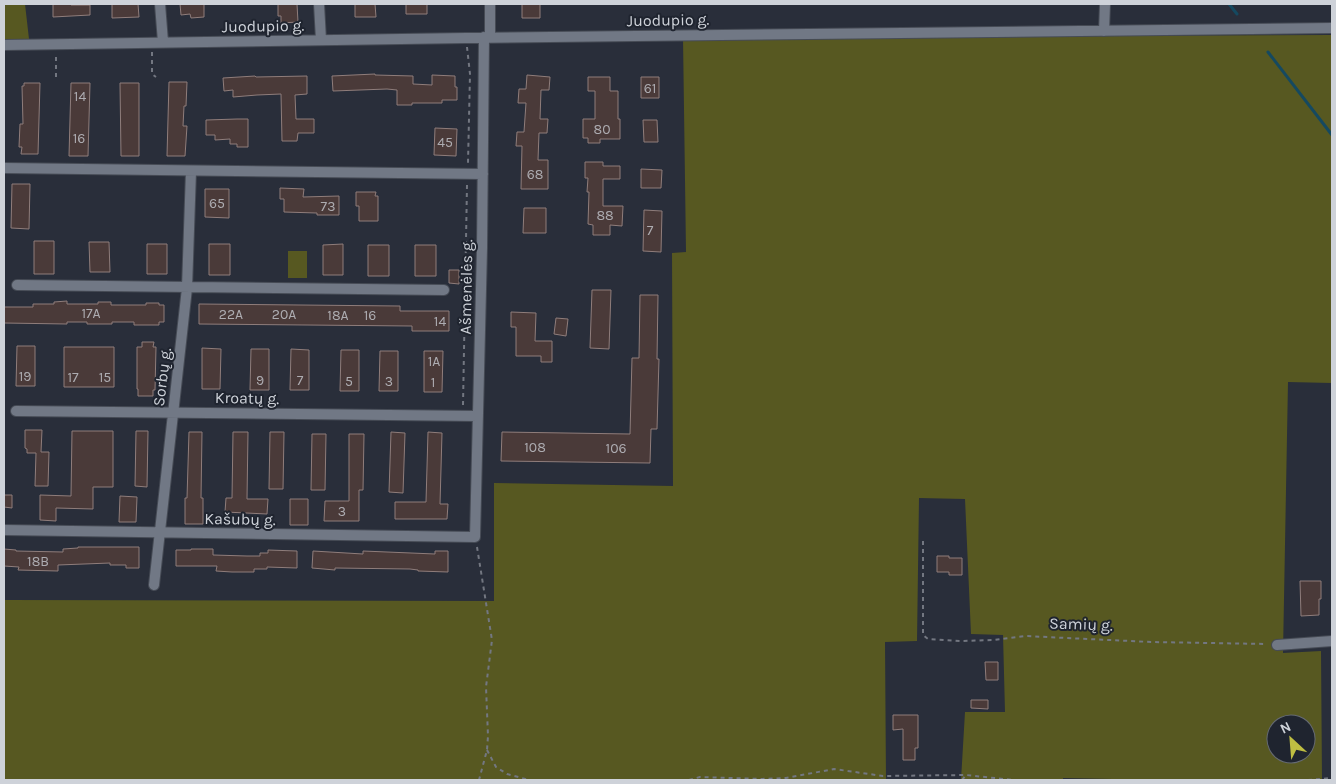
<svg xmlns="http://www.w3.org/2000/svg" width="1336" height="784" font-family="Karla,sans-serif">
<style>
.green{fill:#575821;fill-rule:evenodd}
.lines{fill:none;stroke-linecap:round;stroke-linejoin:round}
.stream{stroke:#154960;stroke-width:3}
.building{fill:#4a3a39;stroke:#8f7d7b}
.street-casing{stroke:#464b55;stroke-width:12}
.path{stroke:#737781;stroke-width:2;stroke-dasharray:4 4;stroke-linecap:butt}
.street{stroke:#717885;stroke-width:10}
.labels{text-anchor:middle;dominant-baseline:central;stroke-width:4;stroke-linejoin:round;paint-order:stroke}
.number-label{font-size:14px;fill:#adacb1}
.street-label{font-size:16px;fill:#ced2d9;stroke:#1f242f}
</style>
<rect width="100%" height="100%" fill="#292e3a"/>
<!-- green -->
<path class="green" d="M 4,4 L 25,4 L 29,39 L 4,39 Z
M 1332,35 L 1332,383 L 1288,382 L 1283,653 L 1321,651 L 1322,780 L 1114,780 L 1113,779 L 1063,778 L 1063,780 L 961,780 L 965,712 L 1005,712 L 1003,635 L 971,634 L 965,499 L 919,498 L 917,641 L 885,642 L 886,780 L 4,780 L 4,600 L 494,601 L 494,483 L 673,486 L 672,253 L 686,252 L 683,38 L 766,36 L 1052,36 ZM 1276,724 L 1306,724 L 1306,754 L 1276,754 Z
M 288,251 L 307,251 L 307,278 L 288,278 Z"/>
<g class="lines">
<!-- stream -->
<path class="stream" d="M 1229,4 L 1237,14
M 1268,52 L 1332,135"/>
</g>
<!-- building -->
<path class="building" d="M 53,4 L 71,4 L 71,5 L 90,5 L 90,15 L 53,17 Z
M 112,4 L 138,4 L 139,17 L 112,18 Z
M 180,4 L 204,4 L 204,17 L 191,18 L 190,14 L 181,15 Z
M 278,4 L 297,4 L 298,22 L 281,23 L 281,16 L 278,16 Z
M 355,4 L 375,4 L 376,17 L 355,17 Z
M 406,4 L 427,4 L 427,14 L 406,14 Z
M 522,4 L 540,4 L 540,18 L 522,18 Z
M 375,74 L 375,75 L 413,76 L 413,84 L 432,85 L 432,75 L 455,76 L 455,87 L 457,87 L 457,100 L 442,100 L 442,103 L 412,103 L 412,105 L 397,105 L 397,90 L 387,89 L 333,91 L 332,76 Z
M 527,75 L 550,77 L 549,90 L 541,90 L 540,119 L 548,119 L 547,133 L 539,133 L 538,160 L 548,160 L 548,189 L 521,189 L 522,146 L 516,146 L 517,132 L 524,132 L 526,103 L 518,103 L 519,89 L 526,89 Z
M 255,76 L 256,77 L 307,76 L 307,94 L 295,95 L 296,119 L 314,119 L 314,133 L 298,133 L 297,141 L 282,141 L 281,94 L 257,95 L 233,97 L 233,90 L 224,91 L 223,78 Z
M 588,77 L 610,77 L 610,91 L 618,91 L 618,119 L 620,119 L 620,139 L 600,139 L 600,143 L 588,143 L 588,138 L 583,138 L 583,119 L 595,119 L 595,91 L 588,91 Z
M 641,77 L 659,77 L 659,98 L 641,98 Z
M 169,82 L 187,82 L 186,106 L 184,106 L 183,126 L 187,126 L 185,156 L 167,156 Z
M 24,83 L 40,83 L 38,154 L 21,154 L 22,147 L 19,147 L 20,124 L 23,124 L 22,86 L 24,86 Z
M 71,83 L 90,83 L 88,156 L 69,156 Z
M 120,83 L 139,83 L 139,156 L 121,156 Z
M 237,119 L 248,119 L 248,147 L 237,147 L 237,144 L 230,144 L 230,139 L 215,140 L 215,135 L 206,135 L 206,120 Z
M 643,120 L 657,120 L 658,142 L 644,142 Z
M 435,128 L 457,129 L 456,156 L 434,155 Z
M 585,162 L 603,162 L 603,166 L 620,166 L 620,179 L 603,179 L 603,206 L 623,206 L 622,226 L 610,225 L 610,235 L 593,235 L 593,225 L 588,224 L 589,192 L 587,192 L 588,178 L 585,178 Z
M 641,169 L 662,170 L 661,188 L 641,188 Z
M 12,184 L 30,184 L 29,229 L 11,228 Z
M 280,188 L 304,189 L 303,197 L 339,196 L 339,215 L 317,215 L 317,213 L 284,212 L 284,199 L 280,199 Z
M 205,189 L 229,189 L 229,218 L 205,217 Z
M 356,192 L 376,192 L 375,196 L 378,196 L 378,221 L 359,221 L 359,206 L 356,206 Z
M 524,208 L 546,208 L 546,233 L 523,233 Z
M 644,210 L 662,211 L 661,252 L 643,251 Z
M 34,241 L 54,241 L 54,274 L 34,274 Z
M 89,242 L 109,242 L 110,272 L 90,272 Z
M 147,244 L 167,244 L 167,274 L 147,274 Z
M 209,244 L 230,244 L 230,275 L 209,275 Z
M 343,244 L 343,275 L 323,275 L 323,245 Z
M 368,245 L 389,245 L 389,276 L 368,276 Z
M 415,245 L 436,245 L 436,276 L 415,276 Z
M 449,270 L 459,270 L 459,284 L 449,283 Z
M 592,290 L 611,290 L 609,349 L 590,348 Z
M 640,295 L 658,295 L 657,359 L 659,359 L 657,429 L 651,429 L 650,463 L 501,461 L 502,432 L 630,434 L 632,358 L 639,358 Z
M 67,301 L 67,304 L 98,304 L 98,302 L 111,302 L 111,305 L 146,305 L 146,303 L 159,303 L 159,305 L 164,305 L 164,322 L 159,322 L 159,325 L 134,325 L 134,322 L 112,322 L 112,324 L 87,324 L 87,322 L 67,322 L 67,324 L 4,323 L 4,307 L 33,307 L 33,304 L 54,304 L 54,302 Z
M 199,304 L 400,306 L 400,311 L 449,311 L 449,331 L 412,331 L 412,326 L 199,324 Z
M 511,312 L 536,313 L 535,341 L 552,341 L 552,362 L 541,362 L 541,356 L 516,356 L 516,327 L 511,327 Z
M 556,318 L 568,319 L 566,336 L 554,334 Z
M 142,342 L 154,342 L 153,347 L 156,347 L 155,390 L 153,390 L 153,396 L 138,396 L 138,389 L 137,389 L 137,347 L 142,347 Z
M 17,346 L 35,346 L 35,386 L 16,386 Z
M 64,347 L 114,347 L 114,387 L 64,387 Z
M 202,348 L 221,349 L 220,389 L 202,389 Z
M 251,349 L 269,349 L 269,390 L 250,390 Z
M 291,349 L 309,350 L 309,390 L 290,390 Z
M 341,350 L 359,350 L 359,391 L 340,391 Z
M 380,351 L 398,351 L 398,391 L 379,391 Z
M 424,351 L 443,351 L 442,392 L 424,392 Z
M 25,430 L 42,430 L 41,452 L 49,452 L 48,486 L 35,486 L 36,453 L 27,453 L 27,449 L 25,448 Z
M 72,431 L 113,431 L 113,487 L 93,487 L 93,509 L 56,508 L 56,521 L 40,520 L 40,495 L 71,496 Z
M 136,431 L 148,431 L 147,487 L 135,486 Z
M 189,432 L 202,432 L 201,498 L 203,498 L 203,524 L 185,524 L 185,498 L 187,498 Z
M 233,432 L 248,432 L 247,499 L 268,499 L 267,514 L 225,512 L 226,498 L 232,498 Z
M 270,432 L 284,432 L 283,489 L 269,489 Z
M 391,432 L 405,433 L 403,493 L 389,492 Z
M 428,432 L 442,433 L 440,504 L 448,504 L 447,519 L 395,519 L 395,502 L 426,502 Z
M 312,434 L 326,434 L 325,490 L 311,490 Z
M 349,434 L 364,434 L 363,490 L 359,490 L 359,521 L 324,521 L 325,501 L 349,501 Z
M 4,495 L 12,495 L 12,508 L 4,507 Z
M 120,496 L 137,497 L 136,522 L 119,522 Z
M 290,499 L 308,499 L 308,525 L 290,525 Z
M 78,547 L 139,547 L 139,568 L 126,568 L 126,565 L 110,565 L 110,563 L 58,565 L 58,571 L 18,570 L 19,567 L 4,566 L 4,549 L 16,550 L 16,551 L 63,552 L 63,549 L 78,548 Z
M 191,549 L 213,549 L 213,555 L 247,556 L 260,556 L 260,553 L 268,553 L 268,550 L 297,551 L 297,568 L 267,567 L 267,569 L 254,569 L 254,572 L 232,572 L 216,571 L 217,566 L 176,566 L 176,550 L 191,550 Z
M 313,551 L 363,554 L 363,551 L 435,554 L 435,551 L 448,551 L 448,572 L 418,571 L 418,570 L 410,569 L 335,568 L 335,570 L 312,568 Z
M 937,556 L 949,556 L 949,558 L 962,558 L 962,575 L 949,575 L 949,572 L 937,572 Z
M 1300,581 L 1321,581 L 1321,599 L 1319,599 L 1319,615 L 1301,616 Z
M 985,662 L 998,662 L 998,680 L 986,680 Z
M 971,700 L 988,700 L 988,709 L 971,708 Z
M 893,715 L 918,715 L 918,748 L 915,748 L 915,760 L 903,760 L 903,729 L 893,730 Z"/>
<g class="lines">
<defs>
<path id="street" d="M 160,4 L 163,42
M 319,4 L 321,40
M 490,4 L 490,37
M 1104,31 L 1105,4
M 4,45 L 466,38 L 1332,28
M 4,168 L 483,174
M 17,285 L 444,290
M 16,411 L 478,416
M 4,530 L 475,537 L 482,248 L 484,37
M 154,585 L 187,288 L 191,171
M 1277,645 L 1332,641"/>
</defs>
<!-- street casing -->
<use href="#street" class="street-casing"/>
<!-- path -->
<path class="path" d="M 467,47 L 470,74 L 468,163
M 152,52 L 152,74 L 156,77
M 56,77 L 56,54
M 463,405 L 467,185
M 923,541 L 923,635 L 928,639 L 960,641 L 993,640 L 1025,636 L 1151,642 L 1267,644
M 477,547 L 492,640 L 486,687 L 488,736 L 487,750 L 479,780
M 487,750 L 496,767 L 507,774 L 529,780
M 689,780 L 700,777 L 761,779 L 786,778 L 834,769 L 883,776 L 966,775 L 1013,780
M 962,780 L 966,775
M 1308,780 L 1332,778"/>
<!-- street -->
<use href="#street" class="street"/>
</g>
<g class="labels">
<!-- number labels -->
<g class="number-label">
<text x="650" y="88">61</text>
<text x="80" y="96">14</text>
<text x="602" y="129">80</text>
<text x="79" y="138">16</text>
<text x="445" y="142">45</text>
<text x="535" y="174">68</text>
<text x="217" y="203">65</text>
<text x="328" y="206">73</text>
<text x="605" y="215">88</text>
<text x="650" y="230">7</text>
<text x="91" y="313">17A</text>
<text x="231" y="314">22A</text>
<text x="284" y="314">20A</text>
<text x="338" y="315">18A</text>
<text x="370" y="315">16</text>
<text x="440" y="321">14</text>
<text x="434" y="361">1A</text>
<text x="25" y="376">19</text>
<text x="73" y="377">17</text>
<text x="105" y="377">15</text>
<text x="260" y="380">9</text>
<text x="300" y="380">7</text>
<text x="349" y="381">5</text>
<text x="389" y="381">3</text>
<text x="433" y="382">1</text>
<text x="535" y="447">108</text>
<text x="616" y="448">106</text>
<text x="342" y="511">3</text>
<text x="38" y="561">18B</text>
</g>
<!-- street labels -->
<g class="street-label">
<text transform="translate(668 20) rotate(-1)">Juodupio g.</text>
<text transform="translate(263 26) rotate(-1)">Juodupio g.</text>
<text transform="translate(466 287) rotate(-89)">Ašmenėlės g.</text>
<text transform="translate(162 377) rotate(-83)">Sorbų g.</text>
<text transform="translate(247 398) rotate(1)">Kroatų g.</text>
<text transform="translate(240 519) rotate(1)">Kašubų g.</text>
<text transform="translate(1081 624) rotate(2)">Samių g.</text>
</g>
</g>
<!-- border -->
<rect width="1336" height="784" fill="none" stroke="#ced2d9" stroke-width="10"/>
<!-- north arrow -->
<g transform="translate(1291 739) rotate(334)"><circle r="24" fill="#1f242f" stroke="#656a73"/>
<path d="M0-4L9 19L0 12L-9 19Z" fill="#bfbe42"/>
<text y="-8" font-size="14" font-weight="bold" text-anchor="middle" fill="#ced2d9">N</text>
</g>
</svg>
